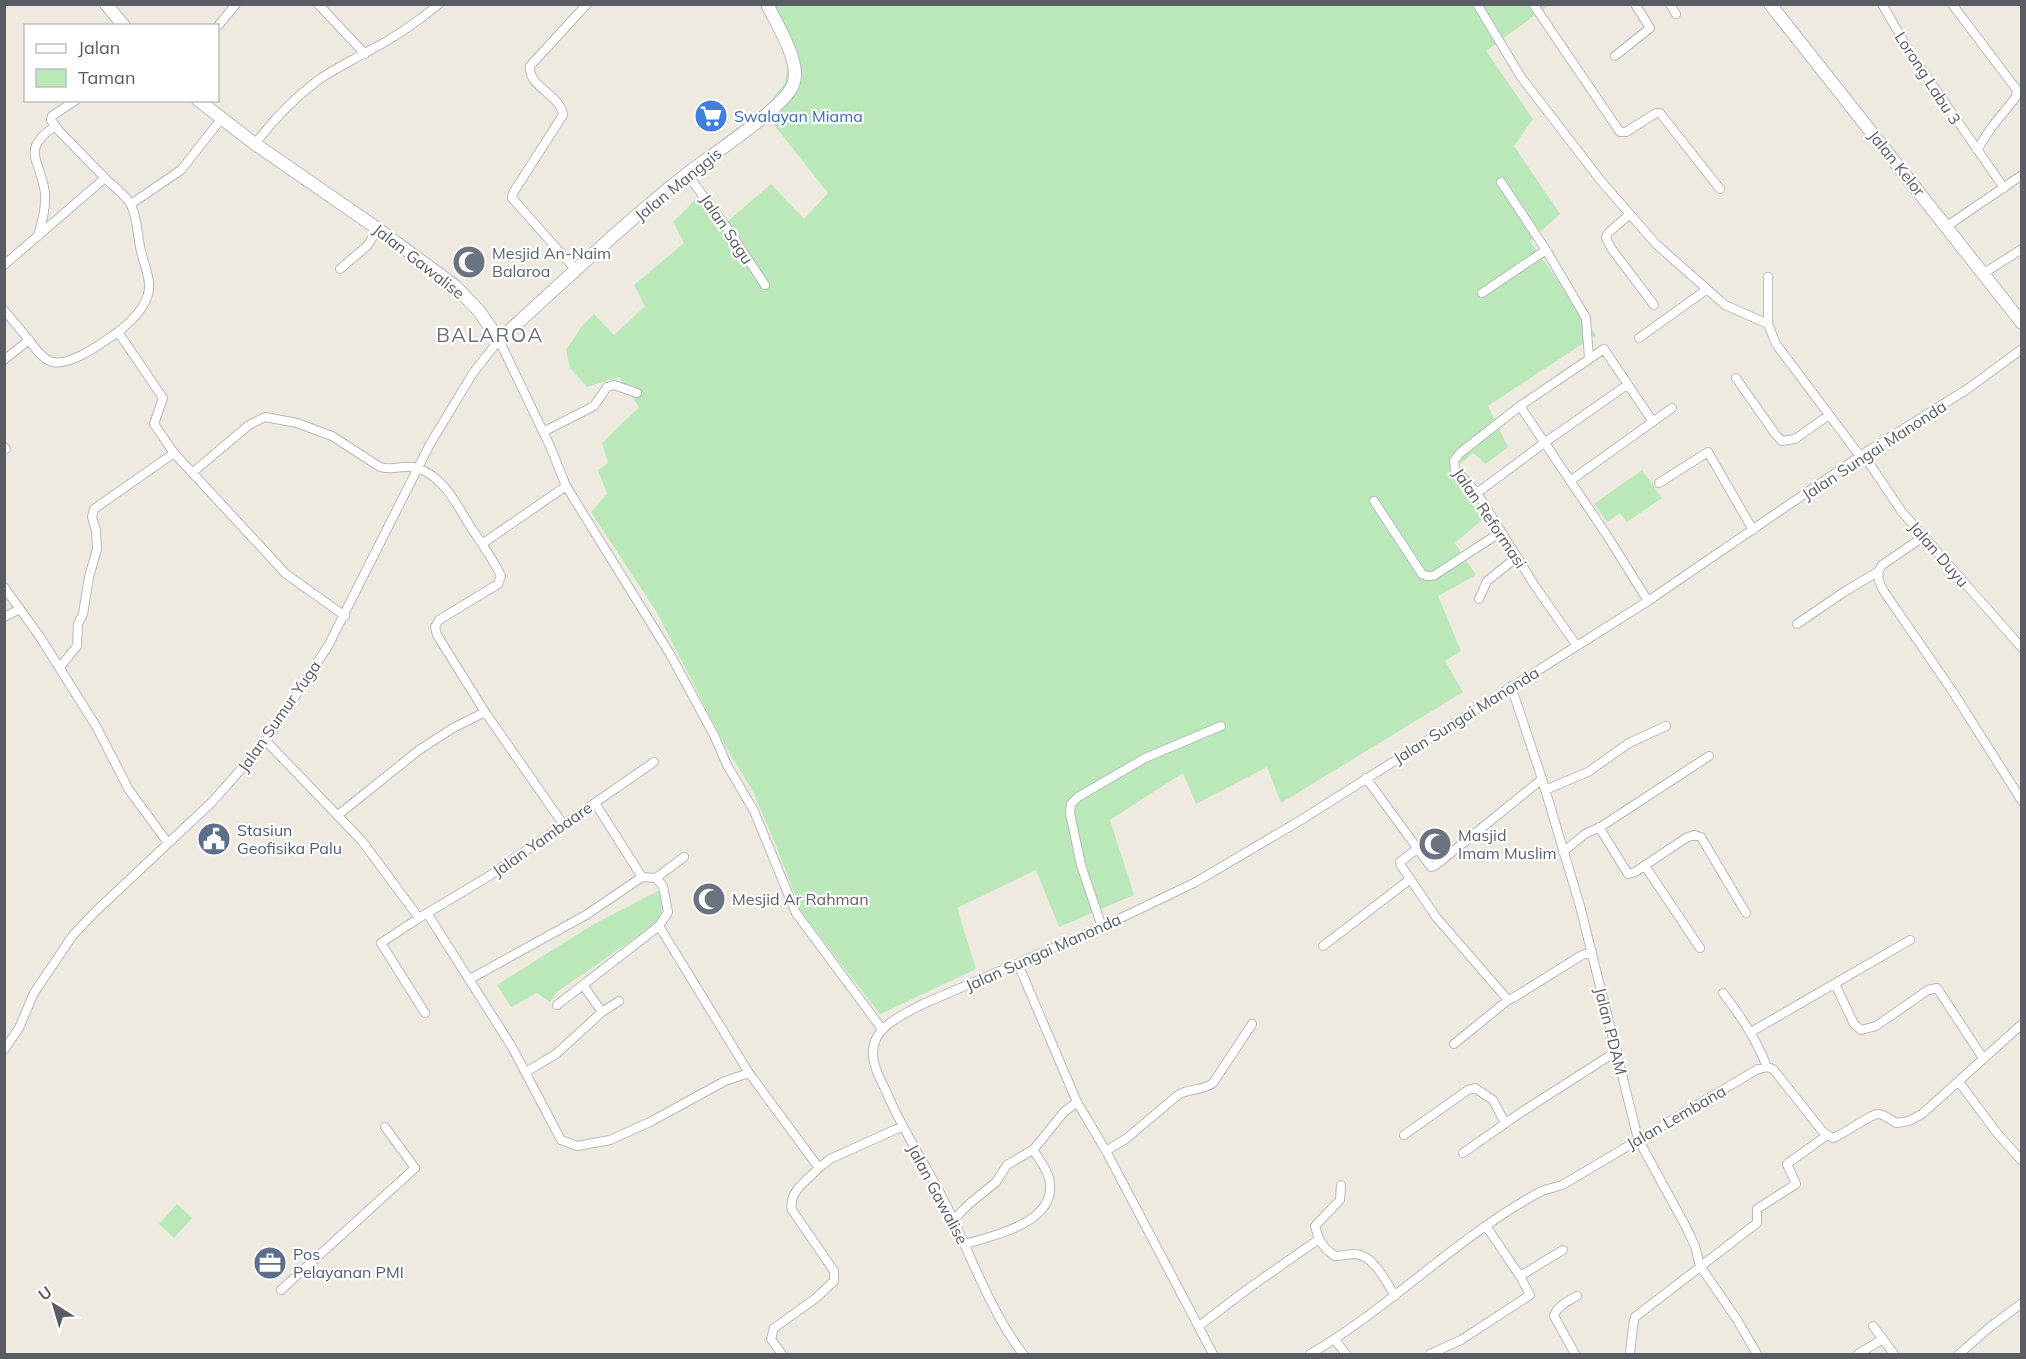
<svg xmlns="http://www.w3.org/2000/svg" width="2026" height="1359" font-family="Mulish,sans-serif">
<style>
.green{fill:#bae8b9}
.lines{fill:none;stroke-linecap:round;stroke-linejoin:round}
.street-casing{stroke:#b6b9be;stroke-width:10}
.secondary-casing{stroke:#b6bac1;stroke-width:14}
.street{stroke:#fff;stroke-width:8}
.secondary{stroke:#fff;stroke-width:12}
.labels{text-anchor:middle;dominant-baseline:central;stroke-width:4.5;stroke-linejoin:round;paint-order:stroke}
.street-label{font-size:16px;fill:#595d63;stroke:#fff}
.shop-label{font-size:16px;fill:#366cbe;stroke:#fff;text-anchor:start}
.worship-label{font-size:16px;fill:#5b616d;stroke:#fff;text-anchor:start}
.service-label{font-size:16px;fill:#4e5e75;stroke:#fff;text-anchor:start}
.quarter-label{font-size:20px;letter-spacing:1.5px;fill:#6a6f75;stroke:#fff}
</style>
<rect width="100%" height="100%" fill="#eeeae0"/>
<!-- green -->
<path class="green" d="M 771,5 L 1549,5 L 1486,51 L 1533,119 L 1514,146 L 1560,214 L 1530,241 L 1596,335 L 1488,406 L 1508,447 L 1486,464 L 1473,453 L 1453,470 L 1482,520 L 1455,543 L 1476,575 L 1438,596 L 1461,651 L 1445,661 L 1463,692 L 1281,803 L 1267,767 L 1196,804 L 1183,773 L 1110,820 L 1134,895 L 1059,927 L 1036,870 L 957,908 L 976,969 L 880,1014 L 802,913 L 775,843 L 752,790 L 726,747 L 656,611 L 591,512 L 607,494 L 598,470 L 608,463 L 602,443 L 639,407 L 619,377 L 587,387 L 570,368 L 566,350 L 582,326 L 594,314 L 614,335 L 645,306 L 634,285 L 684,243 L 673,222 L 697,198 L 721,227 L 771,184 L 804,219 L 828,193 L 763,111 L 785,83 L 791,43 Z
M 1642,470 L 1662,498 L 1627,522 L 1620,513 L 1607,522 L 1594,504 Z
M 658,891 L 661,893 L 662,916 L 645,931 L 557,992 L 550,1002 L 537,993 L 511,1007 L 497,985 L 594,924 Z
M 177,1204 L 192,1218 L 174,1238 L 159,1224 Z"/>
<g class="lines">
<defs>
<path id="street" d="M 318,4 L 365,54
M 1477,4 L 1521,77 L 1601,181 L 1656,244 L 1725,305 L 1768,324
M 1533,4 L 1620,132 L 1626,132 L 1656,113 L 1660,113 L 1720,189
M 1670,4 L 1676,14
M 1882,4 L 1911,54 L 2004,188
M 1952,4 L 2017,90 L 2016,97 L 1991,128 L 1977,150
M 218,26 L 236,4
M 1615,56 L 1650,28 L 1635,4
M 255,144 C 273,120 293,99 317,81 C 332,70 349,62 365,53 C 391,40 416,23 439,4
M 687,174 L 730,232 L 765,285
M 105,178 C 113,186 126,195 131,205 C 138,219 137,236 141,251 C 143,261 148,272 149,283 C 151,303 132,321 118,332 L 163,398 L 154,424 L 174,453 L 286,574 L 345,616
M 1501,182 L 1546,250 L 1586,318 L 1589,358
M 131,204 L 181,170 L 222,118
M 1630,214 L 1608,233 L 1606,238 L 1611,248 L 1654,305
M 1947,226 L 2022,175
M 38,236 C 42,222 46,208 45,193 C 41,160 19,151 55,126
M 4,265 L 105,178 L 60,132 L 51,120 L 52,116 L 76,100
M 340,269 L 367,246 L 378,229
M 576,270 L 512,198 L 513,193 L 563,115 C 561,95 527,86 530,66 L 587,4
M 1984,273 L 2022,249
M 1768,277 L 1768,324 L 1776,344 L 1860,456
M 1482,293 L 1546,250
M 4,310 L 29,340 L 4,360
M 1639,338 L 1706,290
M 29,340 C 35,348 43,360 53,362 C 72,366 103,342 118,332
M 1736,378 L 1776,435 L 1782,441 L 1795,439 L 1829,415
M 1520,406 L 1608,537 L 1648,601
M 543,432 L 594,406 L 607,387 L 614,385 L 637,393
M 4,447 L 6,449
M 1863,454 L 1902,512 L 2022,648
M 192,473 L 249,425 L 265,417 L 297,423 L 332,436 L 380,467 C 393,471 405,464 417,468 C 445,477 457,506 472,529 C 482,544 493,559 501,576 L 498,584 L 439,620 L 435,627 L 437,635 L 485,712
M 1570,481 L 1672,408
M 1659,483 L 1708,452 L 1753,530
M 1477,493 L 1544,443 L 1627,385
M 1374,501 L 1422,574 L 1427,576 L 1433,576 L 1501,532
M 1923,537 L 1882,565 C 1876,574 1878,580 1883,590 L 1953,692 L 2022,801
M 482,544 L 566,486
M 4,587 L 40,637 L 96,726 L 129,790 L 168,843
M 1479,599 L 1487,581 L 1517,557
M 4,617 L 20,609
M 1797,624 L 1844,592 L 1879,571
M 1577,646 L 1535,586 L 1477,493 L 1455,469 L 1454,461 L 1460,453 L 1520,406 L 1604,349 L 1653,422
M 60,667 L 77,646 L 78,624 L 83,614 L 89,577 L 97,549 L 96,530 L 92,517 L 94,509 L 174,453
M 1511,686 L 1542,779 L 1580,906 L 1638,1139 L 1685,1225 L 1695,1246 L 1700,1266 L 1736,1318 L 1757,1354
M 266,741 L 362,841 L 419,918 L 489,876 L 654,762
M 1366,778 L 1431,867 L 1436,865 L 1542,779
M 1545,790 L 1588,772 L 1629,743 L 1666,726
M 595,803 L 642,877
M 338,815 L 419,750 L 453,728 L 485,712 L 563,824
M 1599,827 L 1628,874 L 1635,872 L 1686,838 L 1694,835 L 1701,837 L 1746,913
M 1417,849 L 1400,862 L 1400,864 L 1436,917 L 1508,1000 L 1513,998 L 1582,955 L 1592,952
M 1563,852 L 1585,834 L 1602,826 L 1709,756
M 1645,866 L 1700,948
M 656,878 L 684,857
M 427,913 L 512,1047 L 561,1140 L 577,1146 L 610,1140 L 650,1122 L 725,1081 L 749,1073
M 419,918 L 381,943 L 425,1013
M 1102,927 L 1081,865 L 1070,813 L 1071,804 L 1078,797 L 1145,758 L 1221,726
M 1323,946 L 1409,880
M 1018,964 L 1077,1102 L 1106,1151 L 1213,1354
M 470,979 L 586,915 L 642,877 L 656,878 L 663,886 L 668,912 L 659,926 L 749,1073 L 819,1168 L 830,1159 L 901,1127
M 1835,984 L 1854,1024 L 1861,1030 L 1876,1026 L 1928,990 L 1937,988 L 1983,1058
M 583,985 L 602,1012
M 1723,993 C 1741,1016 1757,1040 1767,1067
M 557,1005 L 659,926
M 1751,1032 L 1910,940
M 1454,1044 L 1508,1000
M 4,1050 L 19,1028 L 34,993 L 73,935 L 95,912 L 212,802 L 266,741 L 328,646 L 430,444 L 473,373 L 499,340 L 550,446 L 566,486 L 670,654 L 714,735 L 727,765 L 754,811 L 796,913 L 882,1029
M 526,1072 L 556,1054 L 602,1012 L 619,1001
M 1959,1082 L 1997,1133 L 2022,1161
M 1404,1135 L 1468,1090 L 1475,1088 L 1493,1100 L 1505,1123
M 1106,1151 L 1127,1138 L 1178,1095 C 1189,1088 1203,1091 1213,1083 L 1252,1024
M 1463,1153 L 1520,1113 L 1617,1051
M 953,1220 L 969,1204 L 996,1182 L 1007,1165 L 1034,1149 L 1064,1112 L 1077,1102
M 1319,1239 L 1315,1226 L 1340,1200 L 1341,1185
M 965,1244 C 993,1236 1054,1223 1050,1184 C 1049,1172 1040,1160 1033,1150
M 1520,1276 L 1563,1250
M 281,1290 L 415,1168 L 385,1127
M 1199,1326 L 1249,1288 L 1319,1239 L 1326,1249 L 1335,1256 C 1341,1256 1349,1254 1355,1254 C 1374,1255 1386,1282 1395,1296
M 1873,1326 L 1894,1354
M 1335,1340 L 1346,1354
M 782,1354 L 771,1339 L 774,1328 L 816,1298 L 834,1281 L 834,1271 L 792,1210 C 788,1192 807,1180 819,1168
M 1023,1354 C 995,1318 973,1263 954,1221 C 934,1176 905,1137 886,1091 C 880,1079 873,1066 873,1053 C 872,1027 904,1014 923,1004 L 1102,927 L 1194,883 L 1301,820 L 1648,601 L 1863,454 L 1966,390 L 2022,349
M 1310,1354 C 1391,1307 1456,1238 1538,1193 C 1546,1188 1556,1188 1564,1184 L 1758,1069 L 1767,1067 L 1773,1069 L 1823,1132 L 1833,1138 C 1845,1134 1871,1113 1879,1114 C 1885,1115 1891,1120 1896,1123 L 1909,1121 L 1922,1114 L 2022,1024
M 1430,1354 L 1461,1340 L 1530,1295 L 1520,1276 L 1486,1226
M 1575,1354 L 1554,1316 C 1557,1306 1568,1301 1577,1296
M 1630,1354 L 1633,1326 L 1635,1317 L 1757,1223 L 1757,1209 L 1796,1184 L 1787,1164 L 1826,1136
M 1858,1354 L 1883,1339
M 1959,1354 L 1990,1327 L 2022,1303"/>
<path id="secondary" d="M 106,4 L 124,26
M 1770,4 L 2022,323
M 198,100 L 255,144 L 378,229 L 455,286 L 479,311 L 499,340 C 561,284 622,225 688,173 C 711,155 783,109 793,85 C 802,63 777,25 767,4"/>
</defs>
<!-- street casing -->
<use href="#street" class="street-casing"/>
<!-- secondary casing -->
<use href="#secondary" class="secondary-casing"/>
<!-- street -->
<use href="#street" class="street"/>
<!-- secondary -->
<use href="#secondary" class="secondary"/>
</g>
<!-- icons -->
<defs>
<symbol id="supermarket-disc" viewBox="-11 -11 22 22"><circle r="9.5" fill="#3f7fe0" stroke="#fff"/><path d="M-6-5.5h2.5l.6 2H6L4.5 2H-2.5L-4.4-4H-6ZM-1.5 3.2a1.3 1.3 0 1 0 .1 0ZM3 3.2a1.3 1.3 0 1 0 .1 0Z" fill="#fff"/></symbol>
<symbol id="mosque-disc" viewBox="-11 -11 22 22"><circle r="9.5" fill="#6b7280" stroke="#fff"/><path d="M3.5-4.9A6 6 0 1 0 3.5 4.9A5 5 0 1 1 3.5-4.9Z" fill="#fff"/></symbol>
<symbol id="civic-disc" viewBox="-11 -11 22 22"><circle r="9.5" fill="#5c6f8a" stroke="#fff"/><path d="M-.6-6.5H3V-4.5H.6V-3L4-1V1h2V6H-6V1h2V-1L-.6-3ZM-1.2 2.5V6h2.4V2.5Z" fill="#fff"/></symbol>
<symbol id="office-disc" viewBox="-11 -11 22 22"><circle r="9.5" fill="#5c6f8a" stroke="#fff"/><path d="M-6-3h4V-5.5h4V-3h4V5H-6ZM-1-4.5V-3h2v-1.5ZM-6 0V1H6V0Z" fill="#fff"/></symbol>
</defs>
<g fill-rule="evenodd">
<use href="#supermarket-disc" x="692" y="97" width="38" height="38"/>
<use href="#mosque-disc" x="450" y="243" width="38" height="38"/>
<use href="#civic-disc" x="195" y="820" width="38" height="38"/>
<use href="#mosque-disc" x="1416" y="825" width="38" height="38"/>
<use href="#mosque-disc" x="690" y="880" width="38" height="38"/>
<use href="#office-disc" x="251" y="1244" width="38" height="38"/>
</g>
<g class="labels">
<!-- street labels -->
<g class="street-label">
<text transform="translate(1928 78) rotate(57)">Lorong Labu 3</text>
<text transform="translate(1897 163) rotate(51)">Jalan Kelor</text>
<text transform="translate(678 184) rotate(-39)">Jalan Manggis</text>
<text transform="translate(727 229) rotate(56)">Jalan Sagu</text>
<text transform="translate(419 261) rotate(38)">Jalan Gawalise</text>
<text transform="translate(1874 450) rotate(-33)">Jalan Sungai Manonda</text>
<text transform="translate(1490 518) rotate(56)">Jalan Reformasi</text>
<text transform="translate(1939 554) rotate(49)">Jalan Duyu</text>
<text transform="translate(1466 715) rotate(-32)">Jalan Sungai Manonda</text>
<text transform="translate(279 716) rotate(-55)">Jalan Sumur Yuga</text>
<text transform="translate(542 839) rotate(-35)">Jalan Yambaare</text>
<text transform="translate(1043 952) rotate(-24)">Jalan Sungai Manonda</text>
<text transform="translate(1611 1031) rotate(76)">Jalan PDAM</text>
<text transform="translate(1676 1117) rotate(-30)">Jalan Lembana</text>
<text transform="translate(938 1194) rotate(62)">Jalan Gawalise</text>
</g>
<!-- shop labels -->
<g class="shop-label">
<text x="734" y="116">Swalayan Miama</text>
</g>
<!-- worship labels -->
<g class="worship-label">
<text x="492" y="253">Mesjid An-Naim<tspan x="492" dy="18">Balaroa</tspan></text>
<text x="1458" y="835">Masjid<tspan x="1458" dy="18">Imam Muslim</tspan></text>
<text x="732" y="899">Mesjid Ar Rahman</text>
</g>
<!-- service labels -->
<g class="service-label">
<text x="237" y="830">Stasiun<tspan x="237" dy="18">Geofisika Palu</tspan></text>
<text x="293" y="1254">Pos<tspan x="293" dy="18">Pelayanan PMI</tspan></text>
</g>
<!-- quarter labels -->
<g class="quarter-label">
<text x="490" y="334">BALAROA</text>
</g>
</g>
<!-- border -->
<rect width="2026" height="1359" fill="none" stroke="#595d63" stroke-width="12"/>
<!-- legend -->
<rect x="24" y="24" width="195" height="78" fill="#ffffff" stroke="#bdbec1" stroke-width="1.5"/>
<rect x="36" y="44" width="30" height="9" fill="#ffffff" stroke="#bdbec1" stroke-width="1.5"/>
<text x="78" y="54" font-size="18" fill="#595d63">Jalan</text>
<rect x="36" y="69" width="30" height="18" fill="#bae8b9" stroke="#bdbec1" stroke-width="1.5"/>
<text x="78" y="84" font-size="18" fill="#595d63">Taman</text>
<!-- north arrow -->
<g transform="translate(54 1305) rotate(323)" stroke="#ffffff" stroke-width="4.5" paint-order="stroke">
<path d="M0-4.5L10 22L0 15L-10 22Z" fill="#595d63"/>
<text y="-9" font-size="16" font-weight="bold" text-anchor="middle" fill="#595d63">U</text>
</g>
</svg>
